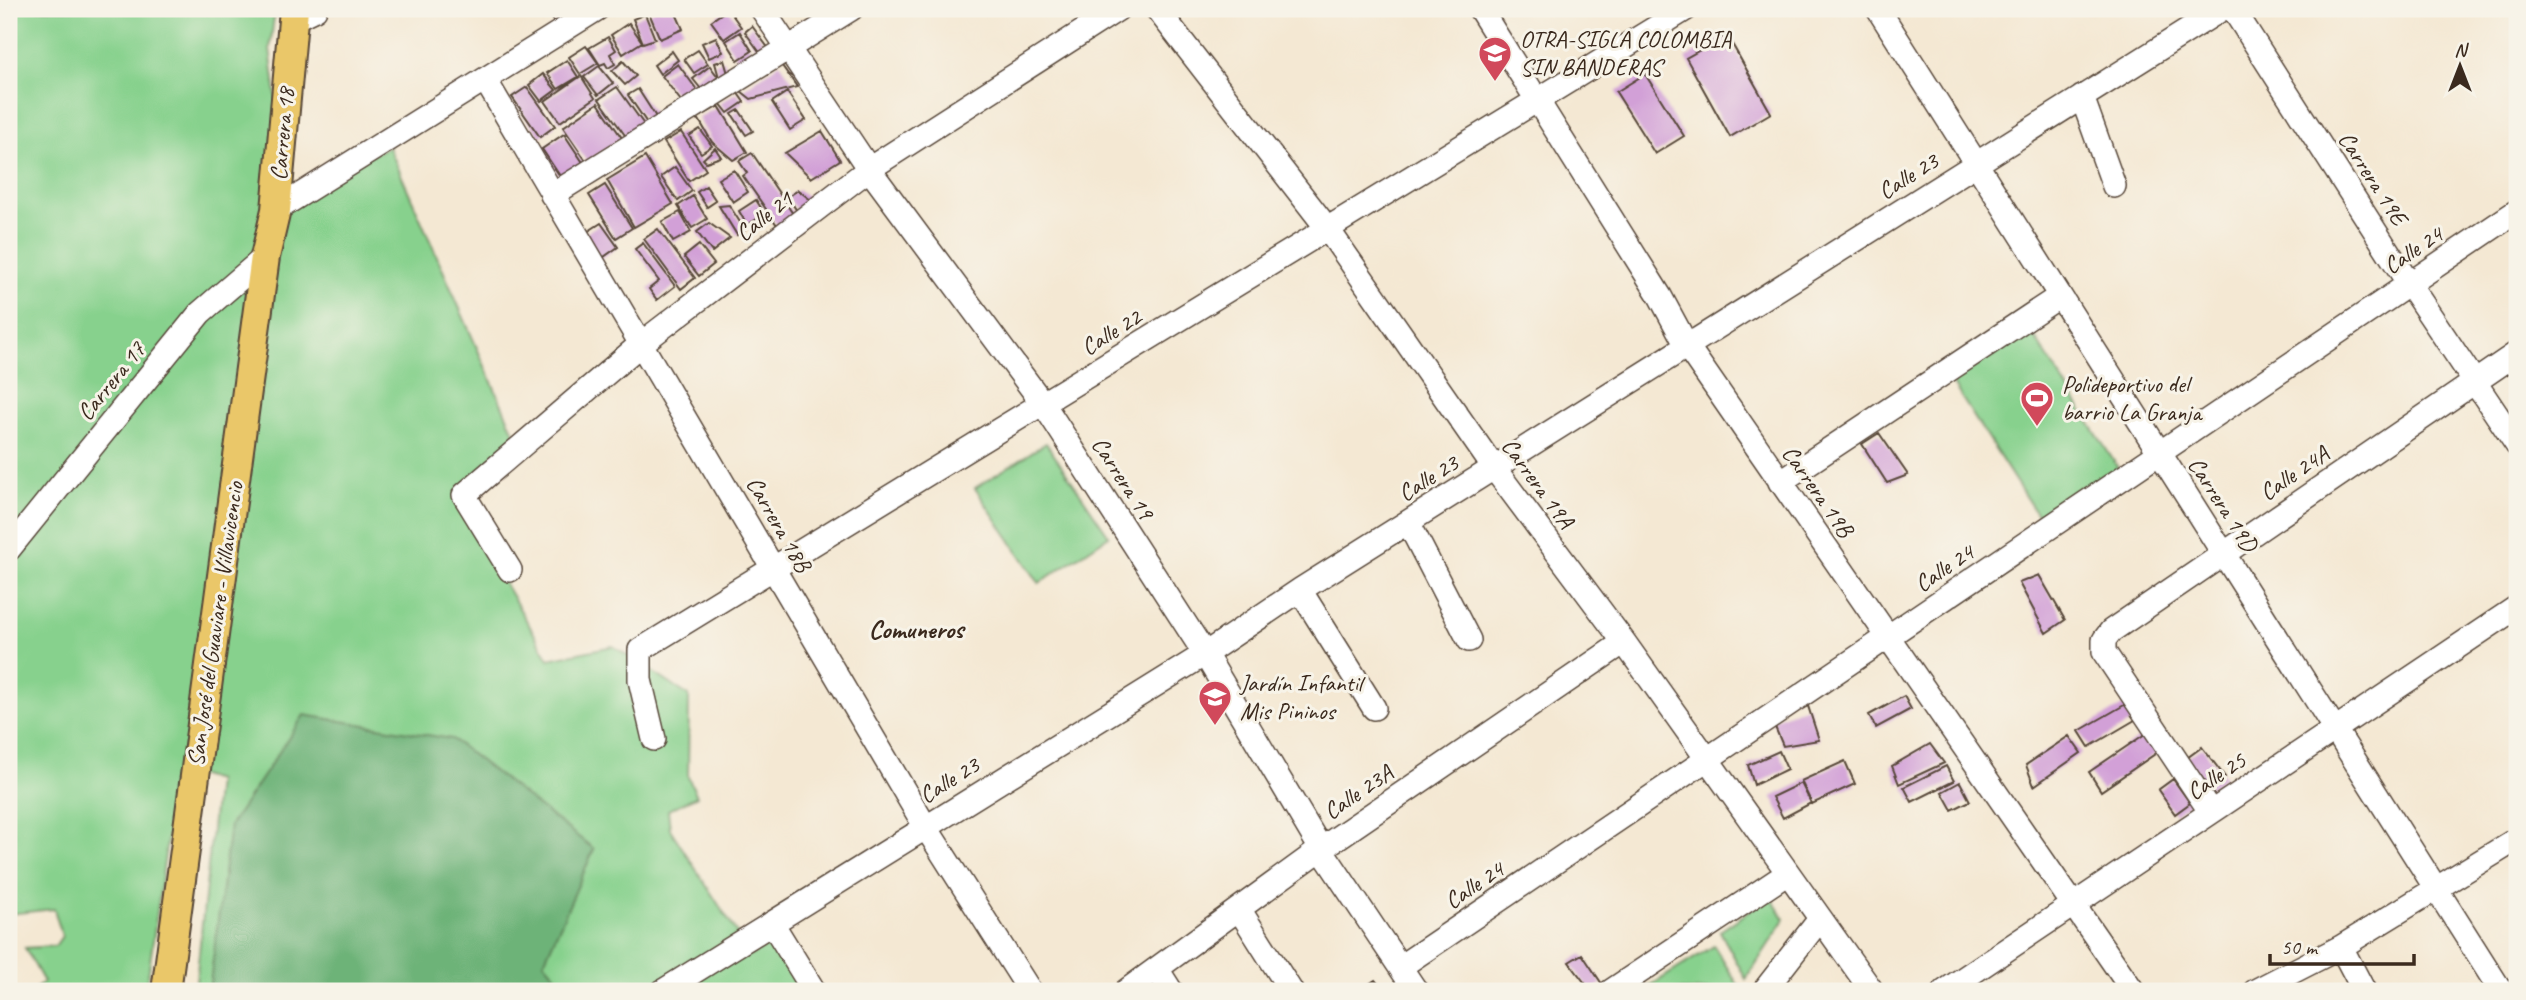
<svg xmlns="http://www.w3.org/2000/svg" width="2526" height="1000" font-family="Caveat,sans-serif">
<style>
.green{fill:#87d18d;stroke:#617e56;stroke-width:2}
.forest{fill:#6db378;stroke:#546e4b;stroke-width:2}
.building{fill:#d2a0d7}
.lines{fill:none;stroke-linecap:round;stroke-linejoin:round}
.minor-casing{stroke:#574639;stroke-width:26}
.major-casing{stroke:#574639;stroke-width:32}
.minor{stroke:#fff;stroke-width:23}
.major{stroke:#eac769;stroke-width:28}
.labels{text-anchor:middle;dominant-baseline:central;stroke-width:6;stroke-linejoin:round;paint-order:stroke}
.poi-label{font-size:24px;fill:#3b2a1e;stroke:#f7f3e8;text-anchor:start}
.street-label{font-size:24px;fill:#3b2a1e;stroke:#f7f3e8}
.neighbourhood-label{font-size:26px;font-weight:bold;fill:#3b2a1e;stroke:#f7f3e8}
</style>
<rect width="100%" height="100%" fill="#f7f3e8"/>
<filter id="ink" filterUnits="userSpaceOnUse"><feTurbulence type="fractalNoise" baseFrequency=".0143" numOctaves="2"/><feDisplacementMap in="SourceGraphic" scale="14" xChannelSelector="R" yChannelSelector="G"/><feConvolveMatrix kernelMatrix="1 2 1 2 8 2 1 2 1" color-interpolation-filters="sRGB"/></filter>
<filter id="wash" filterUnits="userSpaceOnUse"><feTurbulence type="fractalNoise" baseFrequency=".00686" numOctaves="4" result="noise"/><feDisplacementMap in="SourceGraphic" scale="28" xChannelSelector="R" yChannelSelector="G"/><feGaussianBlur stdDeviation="1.57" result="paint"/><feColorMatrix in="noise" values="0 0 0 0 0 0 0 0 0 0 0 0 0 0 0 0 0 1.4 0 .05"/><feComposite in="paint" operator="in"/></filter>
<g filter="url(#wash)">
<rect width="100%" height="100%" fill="#f4e8d3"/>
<!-- green -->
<path class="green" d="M 9,9 L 275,9 L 270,49 L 288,190 L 389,147 L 516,437 L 455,499 L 549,659 L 613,646 L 689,696 L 688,777 L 697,796 L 668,810 L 670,829 L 751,955 L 778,940 L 810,991 L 195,991 L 217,781 L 177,769 L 146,991 L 33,991 L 44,982 L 25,948 L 55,946 L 62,936 L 54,909 L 9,914 Z
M 2031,331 L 2122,474 L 2043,524 L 1951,381 Z
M 1046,443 L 1109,536 L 1039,583 L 975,488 Z
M 1770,897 L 1785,919 L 1746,979 L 1720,931 Z
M 1714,946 L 1741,990 L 1642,991 Z"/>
<!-- forest -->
<path class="forest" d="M 304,715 L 452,739 L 594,849 L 544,962 L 569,991 L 209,991 L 230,825 Z"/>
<g id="blocks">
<!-- building -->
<path class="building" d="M 546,9 L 562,9 L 566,16 L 555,23 Z
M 658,9 L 674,9 L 683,29 L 660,39 L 649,13 Z
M 728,9 L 741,27 L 724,39 L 711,21 Z
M 645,14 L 655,39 L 643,43 L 633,19 Z
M 629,23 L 642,42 L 623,54 L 611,35 Z
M 752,26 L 769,49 L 761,54 L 745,32 Z
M 740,32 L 752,51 L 738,60 L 726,41 Z
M 1727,35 L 1771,113 L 1730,137 L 1686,58 Z
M 608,37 L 616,50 L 610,54 L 615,64 L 608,68 L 605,63 L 600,65 L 589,48 Z
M 716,37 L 723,52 L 709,58 L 702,43 Z
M 586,46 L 598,63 L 580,74 L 569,57 Z
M 698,50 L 708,64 L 694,73 L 684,59 Z
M 672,51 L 678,60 L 660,74 L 654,65 Z
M 567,60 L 578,77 L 558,89 L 547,73 Z
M 724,60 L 729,77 L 720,81 L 715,63 Z
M 623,61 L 636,76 L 625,85 L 612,71 Z
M 780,63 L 797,87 L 751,99 L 741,91 Z
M 678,64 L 700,94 L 684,105 L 662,76 Z
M 599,66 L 613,83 L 598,95 L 584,77 Z
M 710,66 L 718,77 L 701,89 L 693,79 Z
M 543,74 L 556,90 L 541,101 L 529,85 Z
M 1645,74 L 1684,136 L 1655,154 L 1616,92 Z
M 581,76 L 595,98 L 560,122 L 545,101 Z
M 527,87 L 555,126 L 540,137 L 512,97 Z
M 617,87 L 645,126 L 627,138 L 599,99 Z
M 638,89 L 656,117 L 647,123 L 628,95 Z
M 737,92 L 744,102 L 728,113 L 720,103 Z
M 787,92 L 806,120 L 790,130 L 772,102 Z
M 598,103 L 622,138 L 587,162 L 563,127 Z
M 719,106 L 747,152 L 733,160 L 712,142 L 698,118 Z
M 739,110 L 753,131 L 746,135 L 732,114 Z
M 700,129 L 712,146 L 701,153 L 689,136 Z
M 822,131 L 840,160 L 811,178 L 785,153 Z
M 681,132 L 706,170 L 689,181 L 664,142 Z
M 564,134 L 584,164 L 562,179 L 542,149 Z
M 715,148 L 721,157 L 706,162 L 703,159 Z
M 752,153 L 793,214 L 777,225 L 743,176 L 747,173 L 739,161 Z
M 645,157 L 673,204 L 634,227 L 607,180 Z
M 675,167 L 692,191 L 678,201 L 661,177 Z
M 734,170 L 748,192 L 733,202 L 718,179 Z
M 605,185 L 632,228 L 616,238 L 589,195 Z
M 706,186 L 716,201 L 707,207 L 697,192 Z
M 798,190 L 812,201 L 797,211 L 788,197 Z
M 693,196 L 707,219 L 692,228 L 678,206 Z
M 756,200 L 765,214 L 747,225 L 739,211 Z
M 729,205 L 745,230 L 737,235 L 719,206 Z
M 680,212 L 691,232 L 673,242 L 662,222 Z
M 601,223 L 618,247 L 601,259 L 584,234 Z
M 709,223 L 730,238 L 712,252 L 697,232 Z
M 658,229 L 695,278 L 681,289 L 644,239 Z
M 643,243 L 675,286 L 657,300 L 649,289 L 659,281 L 635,249 Z
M 699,245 L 714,264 L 699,276 L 684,257 Z
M 1879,433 L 1908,475 L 1887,483 L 1862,444 Z
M 2039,575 L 2065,620 L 2046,633 L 2019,583 Z
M 1904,696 L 1911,709 L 1876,728 L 1869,715 Z
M 2126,704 L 2135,720 L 2089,747 L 2079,731 Z
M 1808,706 L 1819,740 L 1783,746 L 1772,720 Z
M 2145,734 L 2158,752 L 2101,791 L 2089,772 Z
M 2069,736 L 2081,753 L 2034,786 L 2026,765 Z
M 1930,744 L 1944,763 L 1899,784 L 1892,766 Z
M 2202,747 L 2225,777 L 2210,788 L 2187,758 Z
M 1779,751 L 1787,769 L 1754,785 L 1748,765 Z
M 1845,761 L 1855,784 L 1812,804 L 1801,781 Z
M 1946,766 L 1954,781 L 1912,802 L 1904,787 Z
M 2173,779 L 2190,803 L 2175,814 L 2158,790 Z
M 1960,782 L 1970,801 L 1952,810 L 1942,792 Z
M 1801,783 L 1811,803 L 1783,818 L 1772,797 Z
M 1582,954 L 1602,984 L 1591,991 L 1569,962 Z
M 1375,980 L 1384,991 L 1358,991 Z"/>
</g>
</g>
<g filter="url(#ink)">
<use href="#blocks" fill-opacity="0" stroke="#574639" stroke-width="2"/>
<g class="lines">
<defs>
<path id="minor" d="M 762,9 L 869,169 L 1044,405 L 1205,654 L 1321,849 L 1416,991
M 1157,9 L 1327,228 L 1494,468 L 1624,642 L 1872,991
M 1480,9 L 1660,296 L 1687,346 L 2133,991
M 1878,9 L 2501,991
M 2233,9 L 2409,284 L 2517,445
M 292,20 L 315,9
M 486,81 L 925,826 L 1030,991
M 2082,97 L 2114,186
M 552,195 L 851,9
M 276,210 L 597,9
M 1780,482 L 2060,296
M 1408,522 L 1469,640
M 9,549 L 200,313 L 265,257
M 510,570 L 464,495 L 642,343 L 869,169 L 1118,9
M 1300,590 L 1374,708
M 654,739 L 640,680 L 640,650 L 1686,9
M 2210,811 L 2104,652 L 2104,640 L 2111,631 L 2517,353
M 1239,909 L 1291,991
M 772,923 L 814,991
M 2341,947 L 2364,991
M 1400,967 L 2517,211
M 1157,969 L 1171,991
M 663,991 L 1205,654 L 1300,590 L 2222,9
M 1126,991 L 1321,849 L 1624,642
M 1611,991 L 1788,873
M 1764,991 L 1820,919
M 1945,991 L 2517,607
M 2255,991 L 2341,947 L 2517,839"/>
<path id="major" d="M 166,991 L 265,257 L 276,210 L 294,9"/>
</defs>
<!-- minor casing -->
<use href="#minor" class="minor-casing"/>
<!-- major casing -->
<use href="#major" class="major-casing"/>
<!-- minor -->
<use href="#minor" class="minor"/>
<!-- major -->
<use href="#major" class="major"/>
</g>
</g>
<!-- icons -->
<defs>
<symbol id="school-pin" viewBox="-11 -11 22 30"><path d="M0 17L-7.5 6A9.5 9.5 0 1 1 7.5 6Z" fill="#d1495b" stroke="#f7f3e8"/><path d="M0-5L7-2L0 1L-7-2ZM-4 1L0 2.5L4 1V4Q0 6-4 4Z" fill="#fff"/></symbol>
<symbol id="stadium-pin" viewBox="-11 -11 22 30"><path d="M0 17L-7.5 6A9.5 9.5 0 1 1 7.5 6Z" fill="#d1495b" stroke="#f7f3e8"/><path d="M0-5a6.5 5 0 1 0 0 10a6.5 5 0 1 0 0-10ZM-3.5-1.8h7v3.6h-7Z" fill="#fff"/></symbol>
</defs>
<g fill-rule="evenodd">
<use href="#school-pin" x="1476" y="34" width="38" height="52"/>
<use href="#stadium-pin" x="2018" y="379" width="38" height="52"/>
<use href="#school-pin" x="1196" y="678" width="38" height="52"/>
</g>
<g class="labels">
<!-- poi labels -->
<g class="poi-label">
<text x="1520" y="39">OTRA-SIGLA COLOMBIA<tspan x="1520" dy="28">SIN BANDERAS</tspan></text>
<text x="2062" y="384">Polideportivo del<tspan x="2062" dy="28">barrio La Granja</tspan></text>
<text x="1240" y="683">Jardín Infantil<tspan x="1240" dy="28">Mis Pininos</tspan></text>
</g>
<!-- street labels -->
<g class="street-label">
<text transform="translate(282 134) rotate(-85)">Carrera 18</text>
<text transform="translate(1908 176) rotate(-32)">Calle 23</text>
<text transform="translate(2373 178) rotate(57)">Carrera 19E</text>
<text transform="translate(764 216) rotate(-38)">Calle 21</text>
<text transform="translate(2413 250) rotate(-34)">Calle 24</text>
<text transform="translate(1111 332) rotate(-32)">Calle 22</text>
<text transform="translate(111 381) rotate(-51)">Carrera 17</text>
<text transform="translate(2294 473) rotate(-34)">Calle 24A</text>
<text transform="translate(1123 478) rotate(57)">Carrera 19</text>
<text transform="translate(1428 478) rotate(-32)">Calle 23</text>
<text transform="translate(1538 483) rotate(54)">Carrera 19A</text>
<text transform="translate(1818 491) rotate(55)">Carrera 19B</text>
<text transform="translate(2223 504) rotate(57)">Carrera 19D</text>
<text transform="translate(779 524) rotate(60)">Carrera 18B</text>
<text transform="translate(1944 568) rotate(-34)">Calle 24</text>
<text transform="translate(215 624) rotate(-82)">San José del Guaviare - Villavicencio</text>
<text transform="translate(2216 776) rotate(-34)">Calle 25</text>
<text transform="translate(949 780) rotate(-32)">Calle 23</text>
<text transform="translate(1358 792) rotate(-34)">Calle 23A</text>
<text transform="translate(1474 885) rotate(-34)">Calle 24</text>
</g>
<!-- neighbourhood labels -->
<g class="neighbourhood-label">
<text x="916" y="629">Comuneros</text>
</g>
</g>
<!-- margin -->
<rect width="2526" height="1000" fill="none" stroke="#f7f3e8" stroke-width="35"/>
<!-- north arrow -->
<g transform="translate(2460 66)" stroke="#f7f3e8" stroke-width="5" paint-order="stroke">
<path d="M0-5L12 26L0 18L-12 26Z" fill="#3b2a1e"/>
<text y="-10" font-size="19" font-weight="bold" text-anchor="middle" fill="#3b2a1e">N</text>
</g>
<!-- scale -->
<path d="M2270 954v10h144v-10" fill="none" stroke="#3b2a1e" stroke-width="3.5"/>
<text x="2281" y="954" font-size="21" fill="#3b2a1e" stroke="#f7f3e8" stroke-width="5" paint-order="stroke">50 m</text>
</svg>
